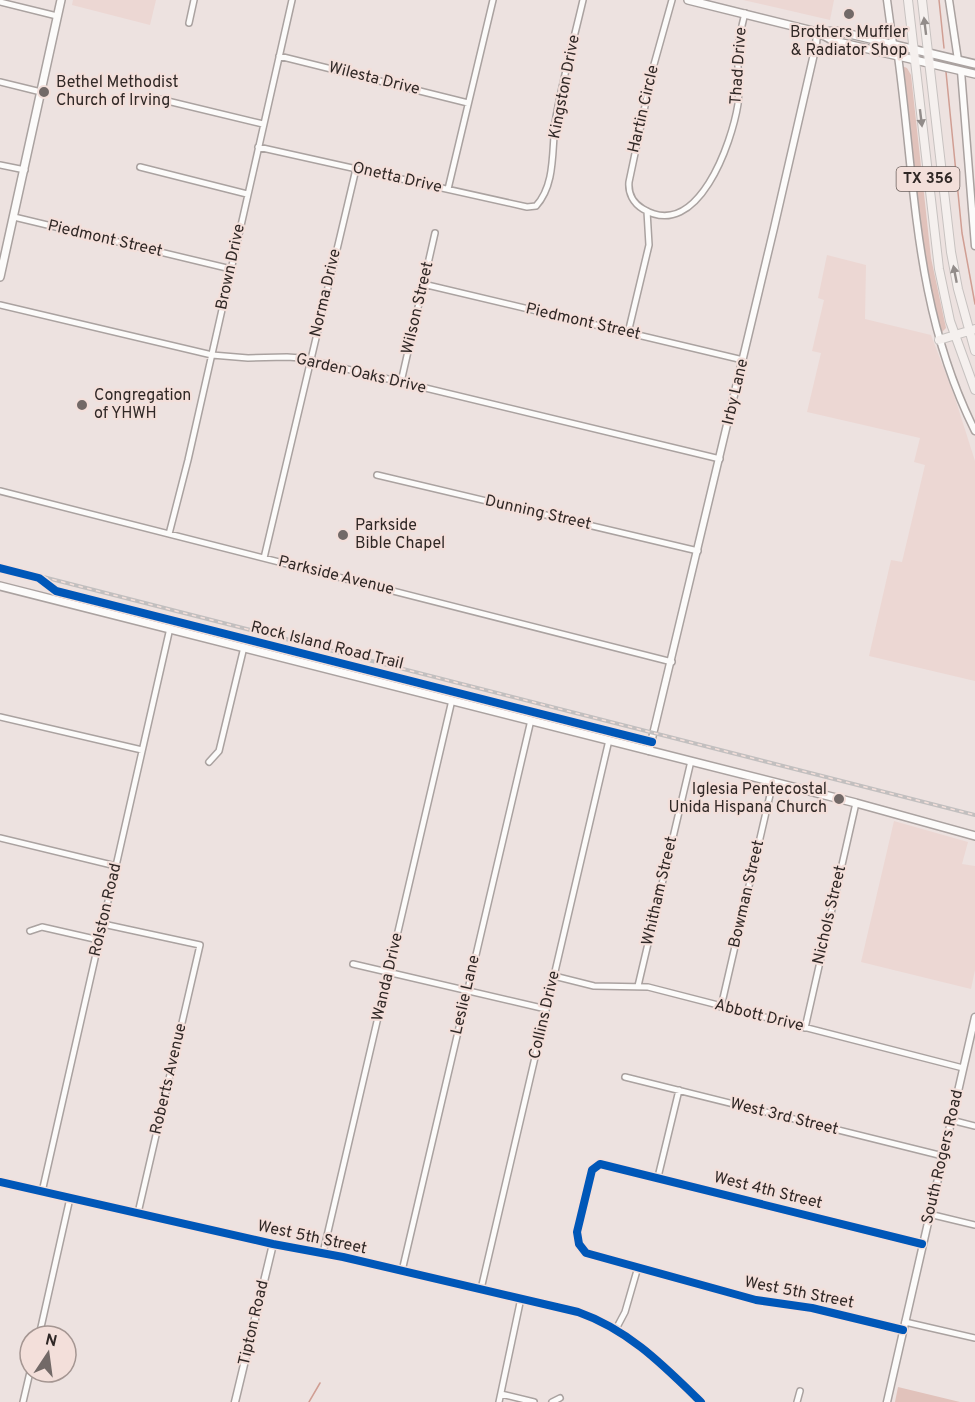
<svg xmlns="http://www.w3.org/2000/svg" width="975" height="1402" font-family="Overpass,sans-serif">
<style>
.built{fill:#ecd7d3}
.green{fill:#e1c2bb}
.lines{fill:none;stroke-linecap:round;stroke-linejoin:round}
.stream{stroke:#d09e93;stroke-width:1.5}
.minor-casing{stroke:#aaa2a0;stroke-width:8}
.tertiary-casing{stroke:#aaa2a0;stroke-width:9}
.secondary-casing{stroke:#aaa2a0;stroke-width:10}
.primary-casing{stroke:#c7c2c0;stroke-width:10}
.minor{stroke:#fcfbfa;stroke-width:5}
.tertiary{stroke:#fcfbfa;stroke-width:6}
.secondary{stroke:#fcfbfa;stroke-width:7}
.primary{stroke:#f5f0ee;stroke-width:8}
.rail-casing{stroke:#c2bfbf;stroke-width:4}
.rail{stroke:#f3dfda;stroke-width:1.5;stroke-dasharray:4.5;stroke-linecap:butt}
.cycleway-casing{stroke:#f3dfda;stroke-width:11}
.cycleway{stroke:#0057b8;stroke-width:8}
.oneway{fill:#928c8a}
.poi-dot{fill:#726967;stroke:#f3dfda;stroke-width:2}
.labels{text-anchor:middle;dominant-baseline:central;stroke-width:4.5;stroke-linejoin:round;paint-order:stroke}
.shield{fill:#f3dfda;stroke:#6a5f5c;stroke-width:1.5}
.shield-label{font-size:15px;font-weight:bold;fill:#302826}
.poi-label{font-size:16px;fill:#302826;stroke:#f3dfda;text-anchor:start}
.street-label{font-size:16px;fill:#302826;stroke:#f3dfda}
</style>
<rect width="100%" height="100%" fill="#ede2e0"/>
<!-- built -->
<path class="built" d="M 73,0 L 156,0 L 150,25 L 72,5 Z
M 743,0 L 834,0 L 830,20 Z
M 827,255 L 866,265 L 865,319 L 931,335 L 954,395 L 975,461 L 975,681 L 869,656 L 891,560 L 902,562 L 925,465 L 914,462 L 920,438 L 807,412 L 821,353 L 812,351 L 824,300 L 818,298 Z
M 894,821 L 968,842 L 962,864 L 975,866 L 975,970 L 971,989 L 861,962 Z"/>
<!-- green -->
<path class="green" d="M 902,66 L 907,68 L 911,75 L 931,258 L 946,328 L 942,332 L 939,331 L 923,254 Z
M 898,1387 L 960,1402 L 895,1402 Z"/>
<g class="lines">
<!-- stream -->
<path class="stream" d="M 939,0 L 944,48
M 946,72 L 962,233 L 975,304
M 309,1402 L 320,1383"/>
<defs>
<path id="minor" d="M 672,0 L 653,68 L 629,182 C 628,193 633,203 643,209 C 698,242 732,142 738,104 C 740,85 737,67 738,49 C 739,37 742,25 745,13
M 0,2 L 57,16
M 189,23 L 194,0
M 279,56 L 468,103
M 0,82 L 41,92
M 155,98 L 263,124
M 258,147 L 527,207 L 536,206 C 557,183 551,146 556,117 C 563,78 574,39 583,0
M 0,165 L 25,170
M 140,167 L 247,194
M 448,189 L 493,0
M 14,217 L 231,269
M 423,284 L 743,360
M 0,305 L 212,355 L 248,358 L 287,357 L 301,358 L 720,459
M 628,333 L 649,245 L 647,211
M 401,382 L 435,233
M 377,475 L 698,551
M 0,491 L 672,662
M 169,534 L 188,460 L 292,0
M 264,558 L 356,169
M 0,717 L 142,750
M 209,762 L 219,751 L 244,647
M 0,838 L 116,866
M 103,924 L 200,945 L 138,1213
M 30,931 L 42,927 L 99,940
M 353,964 L 546,1009
M 554,976 L 594,986 L 648,987 L 963,1068
M 638,986 L 691,761
M 721,1007 L 773,782
M 805,1028 L 856,803
M 625,1077 L 943,1156
M 951,1120 L 975,1126
M 658,1177 L 679,1090
M 42,1192 L 170,628
M 929,1214 L 975,1225
M 323,1253 L 452,700
M 402,1271 L 531,720
M 481,1289 L 609,740
M 905,1322 L 975,1338
M 616,1329 L 625,1312 L 638,1267
M 903,1330 L 812,1308 L 756,1300 L 586,1253 L 579,1244 L 577,1232 L 592,1170 L 600,1164 L 922,1244
M 39,1336 L 70,1198
M 501,1394 L 534,1402
M 23,1402 L 30,1372
M 499,1402 L 521,1298
M 552,1402 L 560,1398
M 797,1402 L 800,1391"/>
<path id="tertiary" d="M 887,0 L 893,44
M 949,0 L 958,60
M 898,56 C 916,188 914,309 975,431
M 961,71 L 975,246
M 649,751 L 774,228 L 816,45 L 817,32
M 0,1182 L 273,1244 L 343,1257 L 578,1312 C 629,1330 663,1365 701,1402
M 235,1402 L 273,1244
M 887,1402 L 975,1017"/>
<path id="secondary" d="M 688,0 L 817,32 L 834,41 L 975,74
M 817,32 L 837,31 L 975,64
M 0,277 L 61,0
M 0,586 L 856,803 L 975,836"/>
<path id="primary" d="M 908,0 L 939,269 L 950,321 L 975,390
M 922,0 L 951,252 L 958,289 L 975,351
M 939,340 L 975,329"/>
</defs>
<!-- minor casing -->
<use href="#minor" class="minor-casing"/>
<!-- tertiary casing -->
<use href="#tertiary" class="tertiary-casing"/>
<!-- secondary casing -->
<use href="#secondary" class="secondary-casing"/>
<!-- primary casing -->
<use href="#primary" class="primary-casing"/>
<!-- minor -->
<use href="#minor" class="minor"/>
<!-- tertiary -->
<use href="#tertiary" class="tertiary"/>
<!-- secondary -->
<use href="#secondary" class="secondary"/>
<!-- primary -->
<use href="#primary" class="primary"/>
<defs>
<path id="rail" d="M 0,566 L 975,815"/>
</defs>
<!-- rail casing -->
<use href="#rail" class="rail-casing"/>
<!-- rail -->
<use href="#rail" class="rail"/>
<defs>
<path id="cycleway" d="M 0,568 L 39,578 L 56,591 L 652,742
M 0,1182 L 273,1244 L 343,1257 L 578,1312 C 629,1330 663,1365 701,1402
M 903,1330 L 812,1308 L 756,1300 L 586,1253 L 579,1244 L 577,1232 L 592,1170 L 600,1164 L 922,1244"/>
</defs>
<!-- cycleway casing -->
<use href="#cycleway" class="cycleway-casing"/>
<!-- cycleway -->
<use href="#cycleway" class="cycleway"/>
</g>
<!-- one-way arrows -->
<defs><path id="oneway-solid" d="M-6-.8H1V-3.2L6.5 0L1 3.2V.8H-6Z" transform="scale(1.5)"/></defs>
<g class="oneway">
<use href="#oneway-solid" transform="translate(925 26) rotate(-97)"/>
<use href="#oneway-solid" transform="translate(921 118) rotate(83)"/>
<use href="#oneway-solid" transform="translate(955 274) rotate(-101)"/>
</g>
<!-- markers -->
<g class="poi-dot">
<circle cx="849" cy="14" r="6"/>
<circle cx="44" cy="92" r="6"/>
<circle cx="82" cy="405" r="6"/>
<circle cx="343" cy="535" r="6"/>
<circle cx="839" cy="799" r="6"/>
</g>
<g class="labels">
<!-- shield labels -->
<rect class="shield" x="896.5" y="167" width="63" height="24" rx="4.5"/>
<g class="shield-label">
<text x="928" y="179">TX 356</text>
</g>
<!-- poi labels -->
<g class="poi-label">
<text x="849" y="33" text-anchor="middle">Brothers Muffler<tspan x="849" dy="18">&amp; Radiator Shop</tspan></text>
<text x="56" y="83">Bethel Methodist<tspan x="56" dy="18">Church of Irving</tspan></text>
<text x="94" y="396">Congregation<tspan x="94" dy="18">of YHWH</tspan></text>
<text x="355" y="526">Parkside<tspan x="355" dy="18">Bible Chapel</tspan></text>
<text x="827" y="790" text-anchor="end">Iglesia Pentecostal<tspan x="827" dy="18">Unida Hispana Church</tspan></text>
</g>
<!-- street labels -->
<g class="street-label">
<text transform="translate(739 66) rotate(-86)">Thad Drive</text>
<text transform="translate(374 79) rotate(14)">Wilesta Drive</text>
<text transform="translate(565 87) rotate(-79)">Kingston Drive</text>
<text transform="translate(644 109) rotate(-77)">Hartin Circle</text>
<text transform="translate(397 178) rotate(13)">Onetta Drive</text>
<text transform="translate(105 239) rotate(13)">Piedmont Street</text>
<text transform="translate(231 267) rotate(-78)">Brown Drive</text>
<text transform="translate(326 293) rotate(-77)">Norma Drive</text>
<text transform="translate(418 308) rotate(-77)">Wilson Street</text>
<text transform="translate(583 322) rotate(13)">Piedmont Street</text>
<text transform="translate(361 374) rotate(13)">Garden Oaks Drive</text>
<text transform="translate(736 392) rotate(-77)">Irby Lane</text>
<text transform="translate(538 513) rotate(13)">Dunning Street</text>
<text transform="translate(336 576) rotate(14)">Parkside Avenue</text>
<text transform="translate(327 646) rotate(14)">Rock Island Road Trail</text>
<text transform="translate(660 891) rotate(-77)">Whitham Street</text>
<text transform="translate(747 894) rotate(-77)">Bowman Street</text>
<text transform="translate(106 910) rotate(-77)">Rolston Road</text>
<text transform="translate(830 915) rotate(-77)">Nichols Street</text>
<text transform="translate(388 977) rotate(-77)">Wanda Drive</text>
<text transform="translate(466 995) rotate(-77)">Leslie Lane</text>
<text transform="translate(545 1015) rotate(-77)">Collins Drive</text>
<text transform="translate(759 1016) rotate(14)">Abbott Drive</text>
<text transform="translate(169 1079) rotate(-77)">Roberts Avenue</text>
<text transform="translate(784 1117) rotate(14)">West 3rd Street</text>
<text transform="translate(943 1157) rotate(-77)">South Rogers Road</text>
<text transform="translate(768 1191) rotate(14)">West 4th Street</text>
<text transform="translate(312 1238) rotate(12)">West 5th Street</text>
<text transform="translate(799 1293) rotate(11)">West 5th Street</text>
<text transform="translate(254 1323) rotate(-77)">Tipton Road</text>
</g>
</g>
<!-- north arrow -->
<g transform="translate(48 1354) rotate(13)"><circle r="28" fill="#f3dfda" stroke="#a59692" stroke-width="1.5"/>
<path d="M0-4.5L10 22L0 15L-10 22Z" fill="#726967"/>
<text y="-9" font-size="16" font-weight="bold" text-anchor="middle" fill="#302826">N</text>
</g>
</svg>
